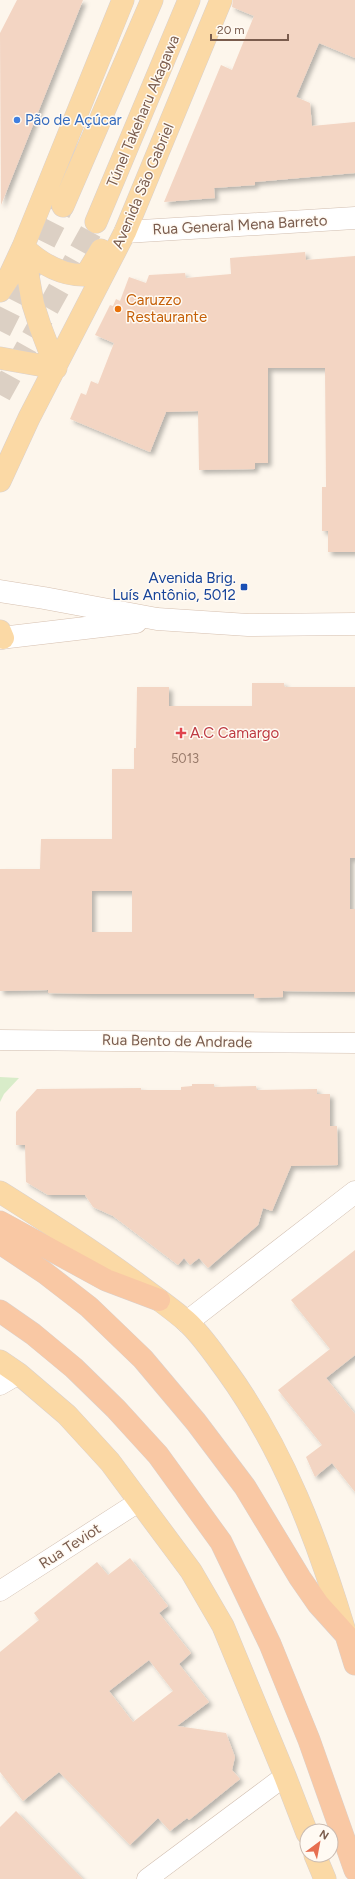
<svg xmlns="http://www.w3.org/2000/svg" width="355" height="1879" font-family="Figtree,sans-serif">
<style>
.green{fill:#d8ecc9}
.building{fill:#f3d5c3;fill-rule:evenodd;filter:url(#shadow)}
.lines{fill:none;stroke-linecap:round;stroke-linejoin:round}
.primary-tunnel{stroke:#dcd0c4;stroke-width:22;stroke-dasharray:22 11;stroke-linecap:butt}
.minor-casing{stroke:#d1beb0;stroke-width:21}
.tertiary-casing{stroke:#d1beb0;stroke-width:23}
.secondary-casing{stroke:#d6c0b0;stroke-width:23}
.primary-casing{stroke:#dad1cd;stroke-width:23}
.trunk-casing{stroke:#dad1cd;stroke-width:23}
.minor{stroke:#fff;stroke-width:20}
.tertiary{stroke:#fff;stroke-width:22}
.secondary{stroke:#fff;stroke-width:22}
.primary{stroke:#fbd9a5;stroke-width:22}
.trunk{stroke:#f9c8a4;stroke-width:22}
.shop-dot{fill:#3f7fe0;stroke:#fffaf3;stroke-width:1.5}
.food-dot{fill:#e8710a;stroke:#fffaf3;stroke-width:1.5}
.transit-dot{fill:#1a4fb4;stroke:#fffaf3;stroke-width:1.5}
.health-dot{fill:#e0444e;stroke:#fffaf3;stroke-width:1.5}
.labels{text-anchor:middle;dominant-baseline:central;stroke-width:3;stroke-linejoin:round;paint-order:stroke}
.number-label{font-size:13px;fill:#987a6a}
.street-label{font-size:15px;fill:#7a5c4d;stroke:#fffaf3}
.shop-label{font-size:15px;fill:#366cbe;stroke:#fffaf3;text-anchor:start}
.food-label{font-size:15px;fill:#c56008;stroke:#fffaf3;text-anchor:start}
.transit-label{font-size:15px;fill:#164399;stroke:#fffaf3;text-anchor:end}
.health-label{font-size:15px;fill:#be3a42;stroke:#fffaf3;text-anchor:start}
</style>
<defs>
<filter id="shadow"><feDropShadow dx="3.5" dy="3.5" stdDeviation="2" flood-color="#0004"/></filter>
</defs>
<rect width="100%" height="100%" fill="#fdf6ec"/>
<!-- green -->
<path class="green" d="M 0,1077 L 19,1078 L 4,1094 L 0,1102 Z"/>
<!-- building -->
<path class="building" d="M 17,0 L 83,0 L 1,205 L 0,33 Z
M 233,0 L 355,0 L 355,58 L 319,43 L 296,97 L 310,103 L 312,126 L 355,122 L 355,173 L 255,182 L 255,185 L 214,188 L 215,198 L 164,202 L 221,65 L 232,70 L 254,16 L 232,7 Z
M 305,252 L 306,260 L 355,256 L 355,552 L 328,552 L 328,531 L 322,531 L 322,487 L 326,487 L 325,368 L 268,368 L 268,463 L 255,463 L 255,469 L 199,470 L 198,411 L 166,412 L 150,452 L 70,419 L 81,393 L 86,395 L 91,381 L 98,384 L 114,343 L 95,335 L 110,305 L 113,306 L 116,299 L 120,301 L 129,277 L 146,283 L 149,275 L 185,273 L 186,278 L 231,274 L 230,258 Z
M 252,683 L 284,683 L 284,686 L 286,687 L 355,687 L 355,858 L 350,858 L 350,909 L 355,909 L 355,992 L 283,991 L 283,997 L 254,998 L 254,994 L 91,994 L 48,993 L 48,990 L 0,991 L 0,869 L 40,869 L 41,839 L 112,839 L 112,769 L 134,769 L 134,748 L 136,748 L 137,687 L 169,687 L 169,706 L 252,706 ZM 92,891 L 132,891 L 132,932 L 92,932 Z
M 192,1084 L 214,1084 L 214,1087 L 256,1086 L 257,1090 L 317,1089 L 317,1094 L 330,1094 L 330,1126 L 337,1126 L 338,1165 L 291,1166 L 272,1211 L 263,1208 L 258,1225 L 208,1268 L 199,1258 L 190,1265 L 184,1258 L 178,1265 L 113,1216 L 93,1207 L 85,1195 L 48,1195 L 26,1182 L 25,1145 L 16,1145 L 16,1112 L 37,1089 L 141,1088 L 141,1090 L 181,1090 L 181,1087 L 192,1086 Z
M 355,1250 L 355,1355 L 326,1378 L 355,1414 L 355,1492 L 332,1463 L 315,1477 L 306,1457 L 322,1445 L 278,1390 L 330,1349 L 291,1300 Z
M 130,1558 L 168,1606 L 159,1613 L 191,1653 L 179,1664 L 209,1702 L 177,1726 L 226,1733 L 235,1757 L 232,1770 L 240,1779 L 189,1820 L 187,1818 L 170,1831 L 158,1818 L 130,1845 L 59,1772 L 23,1801 L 0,1772 L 0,1652 L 39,1620 L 34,1613 L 97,1562 L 108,1575 ZM 149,1660 L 173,1691 L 133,1722 L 109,1691 Z
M 16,1811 L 83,1879 L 0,1879 L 0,1827 Z"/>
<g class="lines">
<!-- primary-tunnel -->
<path class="primary-tunnel" d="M 0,331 L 63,206
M 0,395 L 96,222"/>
<defs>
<path id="minor" d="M 0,1040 L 355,1043
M 0,1385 L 19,1374
M 0,1591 L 140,1501
M 147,1879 L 285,1776"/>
<path id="tertiary" d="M 125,232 L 355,218
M 187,1322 L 355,1192"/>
<path id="secondary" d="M 0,591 L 44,598 L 157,619 L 248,625 L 355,624
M 0,638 L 136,622"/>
<path id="primary" d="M 63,206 L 152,0
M 96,222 L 189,0
M 23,247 C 40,263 62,276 86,275 L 101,250
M 23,247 L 33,304 L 40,326 L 56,368
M 0,291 L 8,279 L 23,247 L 123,0
M 0,358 L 56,368
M 0,481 L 29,418 L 125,232 L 221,0
M 0,631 L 3,638
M 0,1192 C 46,1221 92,1250 135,1282 C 152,1295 170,1307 186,1321 C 201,1334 214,1354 226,1370 C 284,1450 318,1541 346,1635
M 0,1361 L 19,1374 L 67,1415 L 110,1462 L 191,1571 L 223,1626 L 285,1776 L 307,1833
M 315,1855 L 325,1879"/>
<path id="trunk" d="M 0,1222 L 106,1280 L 159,1300
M 0,1243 L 45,1273 L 89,1307 L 143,1359 L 196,1422 L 245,1487 L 300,1578 L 318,1604 L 346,1635 L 355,1664
M 0,1311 L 33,1334 L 74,1368 L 116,1409 L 158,1455 L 221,1542 L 270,1644 L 309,1740 L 355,1870"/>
</defs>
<!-- minor casing -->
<use href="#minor" class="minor-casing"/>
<!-- tertiary casing -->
<use href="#tertiary" class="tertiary-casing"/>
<!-- secondary casing -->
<use href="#secondary" class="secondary-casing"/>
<!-- primary casing -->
<use href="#primary" class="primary-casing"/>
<!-- trunk casing -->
<use href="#trunk" class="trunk-casing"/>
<!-- minor -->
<use href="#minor" class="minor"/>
<!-- tertiary -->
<use href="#tertiary" class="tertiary"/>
<!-- secondary -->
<use href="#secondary" class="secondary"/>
<!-- primary -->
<use href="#primary" class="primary"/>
<!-- trunk -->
<use href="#trunk" class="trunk"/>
</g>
<!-- markers -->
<circle class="shop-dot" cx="17" cy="120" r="4"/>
<circle class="food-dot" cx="118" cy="309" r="4"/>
<rect class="transit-dot" x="240" y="583" width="8" height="8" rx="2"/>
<path class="health-dot" d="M179 727h4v4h4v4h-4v4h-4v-4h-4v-4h4z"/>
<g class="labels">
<!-- number labels -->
<g class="number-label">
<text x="185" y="758">5013</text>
</g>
<!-- street labels -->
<g class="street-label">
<text transform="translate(143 111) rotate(-67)">Túnel Takeharu Akagawa</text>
<text transform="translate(143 186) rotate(-67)">Avenida São Gabriel</text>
<text transform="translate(240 225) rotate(-3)">Rua General Mena Barreto</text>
<text transform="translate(177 1041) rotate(1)">Rua Bento de Andrade</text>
<text transform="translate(70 1546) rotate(-33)">Rua Teviot</text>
</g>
<!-- shop labels -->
<g class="shop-label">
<text x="25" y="120">Pão de Açúcar</text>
</g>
<!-- food labels -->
<g class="food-label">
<text x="126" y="300">Caruzzo<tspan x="126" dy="17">Restaurante</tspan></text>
</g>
<!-- transit labels -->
<g class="transit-label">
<text x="236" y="578">Avenida Brig.<tspan x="236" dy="17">Luís Antônio, 5012</tspan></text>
</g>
<!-- health labels -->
<g class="health-label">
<text x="190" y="733">A.C Camargo</text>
</g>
</g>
<!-- north arrow -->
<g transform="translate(319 1843) rotate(32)"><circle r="19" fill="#fffaf3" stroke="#cabbb1"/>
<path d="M0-3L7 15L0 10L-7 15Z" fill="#e76f51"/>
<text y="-6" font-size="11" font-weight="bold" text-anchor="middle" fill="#7a5c4d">N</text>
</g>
<!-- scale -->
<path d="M211 34v6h77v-6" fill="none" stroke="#7a5c4d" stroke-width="2"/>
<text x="217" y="34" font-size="12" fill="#7a5c4d" stroke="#fffaf3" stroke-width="3" paint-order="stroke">20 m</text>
</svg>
